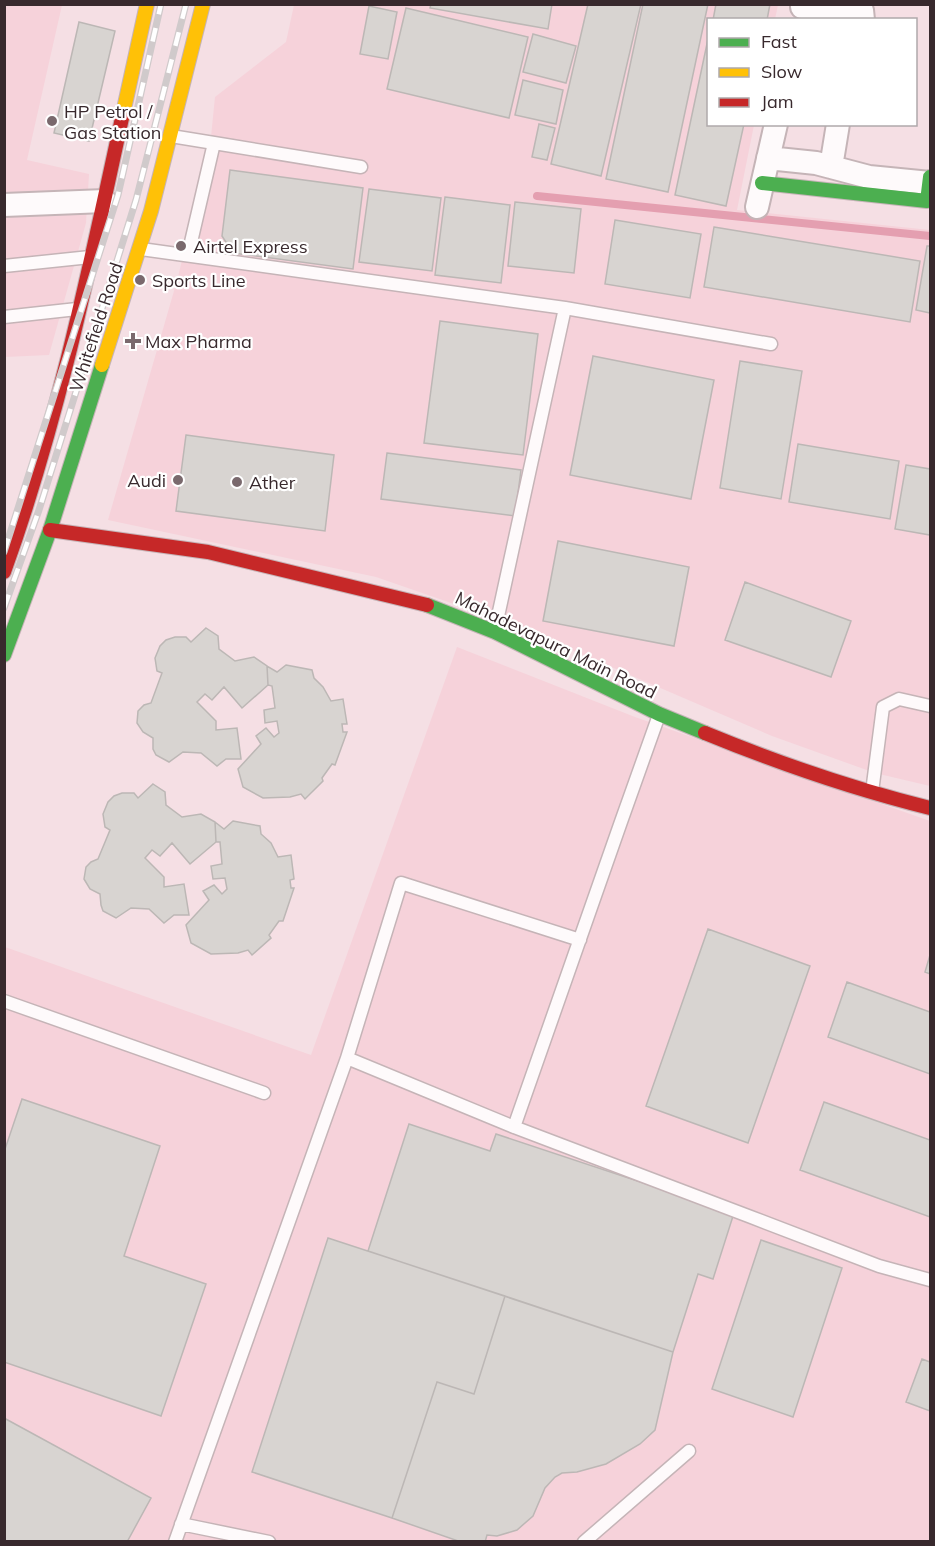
<svg xmlns="http://www.w3.org/2000/svg" width="935" height="1546" font-family="Mulish,sans-serif">
<style>
.built{fill:#f6d2da}
.lines{fill:none;stroke-linecap:round;stroke-linejoin:round}
.stream{stroke:#e49fb0;stroke-width:8}
.building{fill:#d8d4d1;stroke:#bcb7b5;stroke-width:1.5}
.lane-casing{stroke:#c5b4b7;stroke-width:15}
.street-casing{stroke:#c5b4b7;stroke-width:26}
.fast-casing{stroke:#c5b4b7;stroke-width:16}
.slow-casing{stroke:#c5b4b7;stroke-width:16}
.jam-casing{stroke:#c5b4b7;stroke-width:16}
.lane{stroke:#fefafb;stroke-width:12}
.street{stroke:#fefafb;stroke-width:22}
.fast{stroke:#4caf50;stroke-width:14}
.slow{stroke:#ffc107;stroke-width:14}
.jam{stroke:#c62828;stroke-width:14}
.rail-casing{stroke:#d0cacb;stroke-width:7}
.rail{stroke:#fff;stroke-width:4.5;stroke-dasharray:14;stroke-linecap:butt}
.poi-dot{fill:#7a696d;stroke:#fff;stroke-width:2}
.labels{text-anchor:middle;dominant-baseline:central;stroke-width:4.5;stroke-linejoin:round;paint-order:stroke}
.poi-label{font-size:18px;fill:#38292d;stroke:#fff;text-anchor:start}
.street-label{font-size:18px;fill:#38292d;stroke:#fff}
</style>
<rect width="100%" height="100%" fill="#f5dfe4"/>
<!-- built -->
<path class="built" d="M 4,5 L 62,5 L 27,160 L 89,174 L 86,223 L 49,355 L 5,357 Z
M 294,5 L 778,5 L 775,19 L 708,20 L 708,124 L 754,125 L 737,210 L 930,230 L 930,786 L 875,773 L 772,736 L 509,623 L 376,577 L 108,520 L 178,277 L 211,137 L 215,97 L 286,42 Z
M 457,647 L 635,717 L 930,821 L 930,1541 L 5,1542 L 5,947 L 311,1055 Z"/>
<g class="lines">
<!-- stream -->
<path class="stream" d="M 537,196 L 930,236"/>
</g>
<!-- building -->
<path class="building" d="M 431,4 L 552,4 L 548,29 L 430,8 Z
M 588,4 L 641,4 L 601,176 L 551,164 Z
M 643,4 L 708,4 L 668,192 L 606,179 Z
M 716,4 L 770,4 L 767,20 L 713,20 Z
M 369,6 L 397,12 L 388,59 L 360,54 Z
M 406,8 L 528,37 L 509,118 L 387,89 Z
M 79,22 L 115,31 L 89,141 L 54,133 Z
M 533,34 L 576,46 L 566,83 L 523,72 Z
M 708,39 L 708,124 L 744,124 L 726,206 L 675,195 Z
M 523,80 L 563,90 L 556,124 L 515,115 Z
M 539,124 L 555,128 L 547,160 L 532,157 Z
M 230,170 L 363,188 L 353,269 L 233,253 L 222,236 Z
M 369,189 L 441,198 L 432,271 L 359,262 Z
M 445,197 L 510,205 L 501,283 L 435,275 Z
M 515,202 L 581,209 L 574,273 L 508,266 Z
M 615,220 L 701,234 L 690,298 L 605,284 Z
M 714,227 L 920,261 L 910,322 L 704,287 Z
M 927,246 L 930,246 L 930,313 L 916,310 Z
M 440,321 L 538,334 L 523,455 L 424,443 Z
M 593,356 L 714,380 L 691,499 L 570,475 Z
M 740,361 L 802,371 L 781,499 L 720,488 Z
M 186,435 L 334,455 L 325,531 L 176,511 Z
M 798,444 L 899,461 L 890,519 L 789,502 Z
M 387,453 L 521,470 L 515,516 L 381,499 Z
M 906,465 L 930,469 L 930,535 L 895,529 Z
M 558,541 L 689,567 L 674,646 L 543,621 Z
M 745,582 L 851,621 L 831,677 L 725,640 Z
M 206,628 L 218,636 L 219,649 L 235,661 L 254,657 L 267,666 L 268,685 L 242,708 L 224,687 L 212,700 L 205,694 L 197,702 L 216,721 L 216,730 L 237,728 L 241,759 L 226,759 L 217,766 L 201,753 L 183,752 L 169,762 L 156,755 L 153,749 L 153,738 L 143,732 L 137,723 L 138,711 L 144,705 L 151,703 L 162,673 L 157,671 L 155,658 L 160,646 L 166,640 L 175,637 L 186,637 L 191,642 Z
M 286,665 L 312,670 L 314,678 L 323,687 L 331,701 L 343,699 L 347,724 L 342,724 L 343,732 L 347,732 L 335,765 L 332,764 L 322,778 L 323,781 L 305,799 L 301,794 L 290,797 L 263,798 L 243,787 L 238,769 L 261,744 L 256,736 L 266,728 L 274,737 L 279,733 L 277,721 L 265,723 L 264,710 L 275,708 L 272,686 L 268,685 L 267,666 L 277,672 Z
M 153,784 L 165,792 L 166,805 L 182,817 L 201,814 L 215,822 L 216,842 L 190,864 L 172,843 L 160,856 L 152,850 L 145,858 L 164,877 L 164,887 L 184,884 L 189,915 L 174,915 L 164,923 L 149,909 L 131,908 L 116,918 L 103,911 L 101,905 L 100,894 L 90,889 L 84,879 L 86,867 L 91,862 L 98,859 L 110,830 L 105,827 L 103,814 L 108,802 L 114,796 L 122,793 L 134,793 L 138,798 Z
M 233,821 L 260,826 L 261,834 L 271,843 L 278,857 L 291,855 L 294,879 L 290,880 L 291,888 L 294,888 L 283,921 L 279,921 L 269,935 L 271,938 L 252,955 L 248,950 L 238,953 L 211,954 L 191,943 L 186,925 L 209,900 L 203,891 L 214,885 L 222,894 L 227,889 L 225,878 L 213,879 L 211,866 L 222,864 L 220,842 L 216,842 L 215,822 L 224,829 Z
M 708,929 L 810,966 L 748,1143 L 646,1106 Z
M 930,955 L 930,974 L 925,972 Z
M 847,982 L 930,1012 L 930,1074 L 828,1037 Z
M 22,1099 L 160,1146 L 124,1256 L 206,1284 L 161,1416 L 4,1362 L 4,1152 Z
M 824,1102 L 930,1140 L 930,1217 L 800,1170 Z
M 409,1124 L 490,1151 L 496,1134 L 734,1213 L 713,1279 L 698,1274 L 673,1352 L 368,1251 Z
M 328,1238 L 505,1296 L 474,1394 L 437,1382 L 392,1518 L 252,1472 Z
M 761,1240 L 842,1268 L 793,1417 L 712,1389 Z
M 505,1296 L 673,1352 L 655,1430 L 640,1444 L 606,1464 L 577,1472 L 562,1473 L 555,1477 L 545,1488 L 533,1516 L 517,1530 L 497,1536 L 487,1535 L 485,1542 L 461,1542 L 392,1518 L 437,1382 L 474,1394 Z
M 922,1359 L 930,1362 L 930,1411 L 906,1402 Z
M 4,1418 L 151,1498 L 127,1542 L 4,1542 Z"/>
<g class="lines">
<defs>
<path id="lane" d="M 171,136 L 214,143
M 141,249 L 565,308 L 771,344
M 188,255 L 214,143 L 361,167
M 4,266 L 90,257
M 4,317 L 77,309
M 495,630 L 565,308
M 872,792 L 883,707 L 899,699 L 930,706
M 4,1001 L 264,1093
M 347,1058 L 514,1127 L 751,1217 L 879,1266 L 930,1280
M 514,1127 C 562,989 610,852 659,715
M 181,1524 L 269,1542
M 175,1542 L 347,1058 L 401,883 L 580,940
M 584,1542 L 689,1451"/>
<path id="street" d="M 802,7 L 862,10 L 863,20
M 768,158 L 816,163 L 869,177 L 930,183
M 831,167 L 838,124
M 4,205 L 105,201
M 757,207 L 776,124"/>
<path id="fast" d="M 762,183 L 927,201 L 930,177
M 427,605 L 495,632 L 659,714 L 705,733
M 4,655 L 50,530 L 102,365"/>
<path id="slow" d="M 122,118 L 147,4
M 102,365 L 151,211 L 203,4"/>
<path id="jam" d="M 50,530 L 208,552 L 427,605
M 4,572 C 57,425 89,271 122,118
M 705,733 C 778,763 853,789 930,808"/>
</defs>
<!-- lane casing -->
<use href="#lane" class="lane-casing"/>
<!-- street casing -->
<use href="#street" class="street-casing"/>
<!-- fast casing -->
<use href="#fast" class="fast-casing"/>
<!-- slow casing -->
<use href="#slow" class="slow-casing"/>
<!-- jam casing -->
<use href="#jam" class="jam-casing"/>
<!-- lane -->
<use href="#lane" class="lane"/>
<!-- street -->
<use href="#street" class="street"/>
<!-- fast -->
<use href="#fast" class="fast"/>
<!-- slow -->
<use href="#slow" class="slow"/>
<!-- jam -->
<use href="#jam" class="jam"/>
<defs>
<path id="rail" d="M 4,552 L 118,195 L 161,4
M 4,608 L 39,510 L 136,200 L 186,4"/>
</defs>
<!-- rail casing -->
<use href="#rail" class="rail-casing"/>
<!-- rail -->
<use href="#rail" class="rail"/>
</g>
<!-- markers -->
<g class="poi-dot">
<circle cx="52" cy="121" r="6"/>
<circle cx="181" cy="246" r="6"/>
<circle cx="140" cy="280" r="6"/>
<path d="M130 332h6v6h6v6h-6v6h-6v-6h-6v-6h6z"/>
<circle cx="178" cy="480" r="6"/>
<circle cx="237" cy="482" r="6"/>
</g>
<g class="labels">
<!-- poi labels -->
<g class="poi-label">
<text x="64" y="111">HP Petrol /<tspan x="64" dy="21">Gas Station</tspan></text>
<text x="193" y="246">Airtel Express</text>
<text x="152" y="280">Sports Line</text>
<text x="145" y="341">Max Pharma</text>
<text x="166" y="480" text-anchor="end">Audi</text>
<text x="249" y="482">Ather</text>
</g>
<!-- street labels -->
<g class="street-label">
<text transform="translate(96 327) rotate(-72)">Whitefield Road</text>
<text transform="translate(556 645) rotate(26)">Mahadevapura Main Road</text>
</g>
</g>
<!-- border -->
<rect width="935" height="1546" fill="none" stroke="#38292d" stroke-width="12"/>
<!-- legend -->
<rect x="707" y="18" width="210" height="108" fill="#ffffff" stroke="#afa9ab" stroke-width="1.5"/>
<rect x="719" y="38" width="30" height="9" fill="#4caf50" stroke="#afa9ab" stroke-width="1.5"/>
<text x="761" y="48" font-size="18" fill="#38292d">Fast</text>
<rect x="719" y="68" width="30" height="9" fill="#ffc107" stroke="#afa9ab" stroke-width="1.5"/>
<text x="761" y="78" font-size="18" fill="#38292d">Slow</text>
<rect x="719" y="98" width="30" height="9" fill="#c62828" stroke="#afa9ab" stroke-width="1.5"/>
<text x="761" y="108" font-size="18" fill="#38292d">Jam</text>
</svg>
